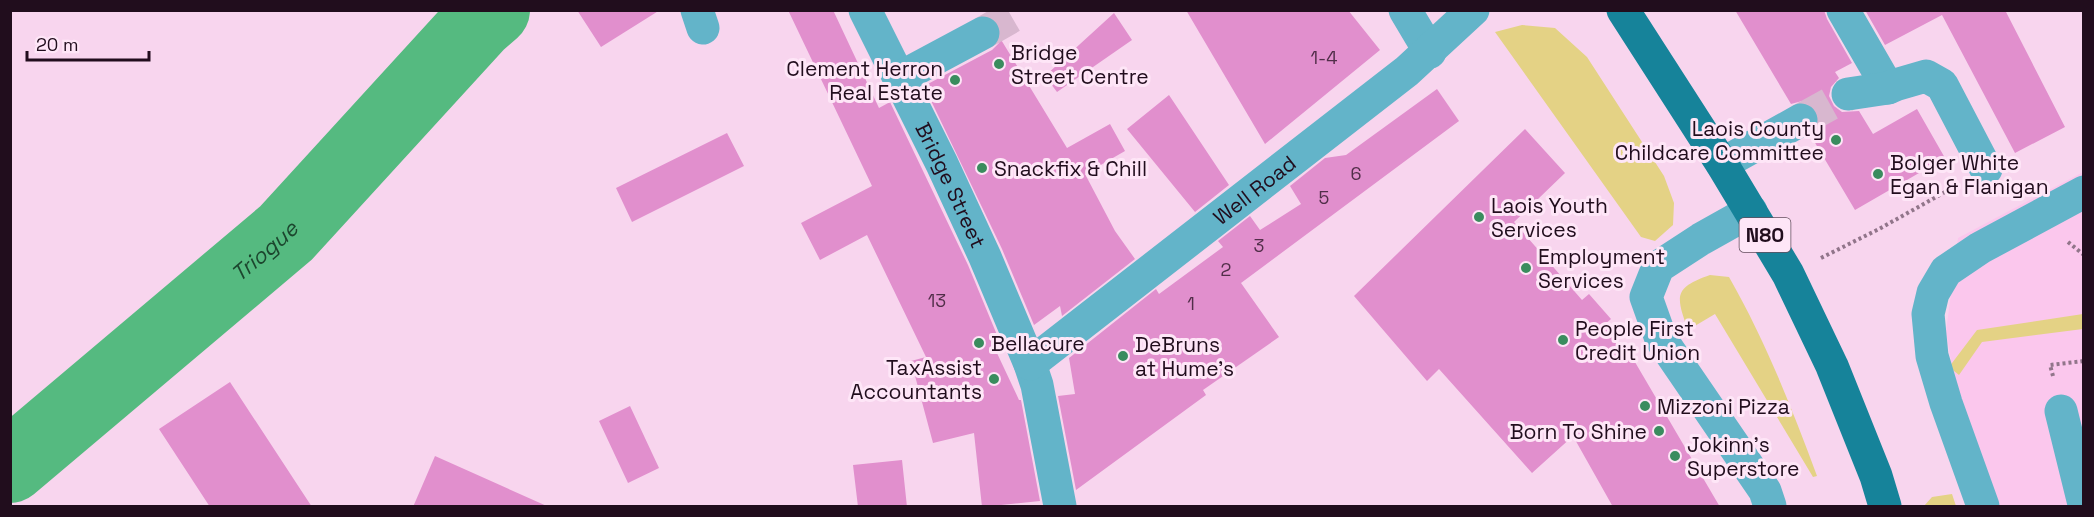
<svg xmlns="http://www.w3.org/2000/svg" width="2094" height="517" font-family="'Space Grotesk',sans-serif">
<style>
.built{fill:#fbc7ed}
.green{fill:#e4d285}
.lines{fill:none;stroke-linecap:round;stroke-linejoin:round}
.river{stroke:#55ba80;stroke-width:74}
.building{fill:#e18fcd}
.minor-tunnel{stroke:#d8b7cf;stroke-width:33;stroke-dasharray:33 16;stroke-linecap:butt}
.path{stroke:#91758a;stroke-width:4;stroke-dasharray:3 3;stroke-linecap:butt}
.minor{stroke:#63b4c9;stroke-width:33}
.major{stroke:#16839a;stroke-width:33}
.poi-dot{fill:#3a8c5e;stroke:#fee6f7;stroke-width:2}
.labels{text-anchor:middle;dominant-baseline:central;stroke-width:6;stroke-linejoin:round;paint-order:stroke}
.number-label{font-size:18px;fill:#512e49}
.shield{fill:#fee6f7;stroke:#634e5e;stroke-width:1.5}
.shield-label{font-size:20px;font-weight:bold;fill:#210d1d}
.poi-label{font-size:21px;fill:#210d1d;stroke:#fee6f7;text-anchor:start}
.street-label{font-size:21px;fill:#210d1d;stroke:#fee6f7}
.water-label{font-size:22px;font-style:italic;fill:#1c462e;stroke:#fee6f7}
</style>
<rect width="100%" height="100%" fill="#f8d5ee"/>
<!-- built -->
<path class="built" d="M 2083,172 L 2083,506 L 1991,506 L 1959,406 L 1946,332 L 1958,238 Z"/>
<!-- green -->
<path class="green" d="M 1522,25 L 1555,28 L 1587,57 L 1664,176 L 1674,203 L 1673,225 L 1655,241 L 1641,237 L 1495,32 Z
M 1710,275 L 1729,277 C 1765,340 1792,408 1817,476 L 1813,477 L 1715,314 L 1688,330 C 1676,296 1673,288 1710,275 Z
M 2083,314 L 2083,329 L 1982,342 L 1959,375 L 1949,367 L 1977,330 Z
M 1952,494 L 1956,506 L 1924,506 L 1932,497 Z"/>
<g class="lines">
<!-- river -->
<path class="river" id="s1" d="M 10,466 L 286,233 L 478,23 L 493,10"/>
</g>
<!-- building -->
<path class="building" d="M 577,10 L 660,10 L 601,47 Z
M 788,10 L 833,10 L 879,108 L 890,102 L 968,265 L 1002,347 L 996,351 L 1019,400 L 1021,400 L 1040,501 L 982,507 L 974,433 L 933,443 L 911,361 L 926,357 L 867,235 L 820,260 L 801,223 L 872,186 Z
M 1186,10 L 1348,10 L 1380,50 L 1265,144 Z
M 1735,10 L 1824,10 L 1827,19 L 1852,63 L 1835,72 L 1839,78 L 1831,87 L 1829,96 L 1834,106 L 1842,112 L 1859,111 L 1873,134 L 1917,109 L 1945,158 L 1855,210 L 1811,136 L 1817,129 L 1820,121 L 1817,110 L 1811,104 L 1802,101 L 1791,104 Z
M 1865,10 L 2005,10 L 2065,127 L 2015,153 L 1942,15 L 1885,45 Z
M 1114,13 L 1132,40 L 1057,92 L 1045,76 Z
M 1000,38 L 1067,148 L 1110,124 L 1125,151 L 1085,174 L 1115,231 L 1135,259 L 1062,316 L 1060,306 L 1034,325 L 1002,249 L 924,86 L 992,50 L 999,43 Z
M 1437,89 L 1459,121 L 1241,283 L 1279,337 L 1203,390 L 1206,395 L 1076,490 L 1058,396 L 1075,394 L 1069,358 L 1156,289 L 1159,294 L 1223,247 L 1218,241 L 1250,216 L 1260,230 L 1301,204 L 1290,186 L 1325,158 L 1346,155 Z
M 1169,95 L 1229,185 L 1195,212 L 1127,129 Z
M 1525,129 L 1565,173 L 1514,222 L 1582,300 L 1589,294 L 1611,319 L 1604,325 L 1632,357 L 1720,507 L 1613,507 L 1573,436 L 1532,473 L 1439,369 L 1427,381 L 1354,296 Z
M 727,133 L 744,166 L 632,222 L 616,188 Z
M 230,382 L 312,507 L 210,507 L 159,429 Z
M 630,406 L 659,468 L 628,483 L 599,421 Z
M 435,456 L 549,507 L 413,507 Z
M 902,460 L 907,507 L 858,507 L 853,465 Z"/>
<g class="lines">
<!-- minor-tunnel -->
<path class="minor-tunnel" d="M 983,33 L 1023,10
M 1801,120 L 1848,94"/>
<!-- path -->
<path class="path" d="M 2068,242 L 2084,255
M 1821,258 L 1879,229 L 1954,187
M 2053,376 L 2050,365 L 2084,361"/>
<!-- minor -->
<g class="minor">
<path d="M 697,10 L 703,28"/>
<path id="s2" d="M 865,10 L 942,164 L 985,257 L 1030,364 L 1037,385 L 1060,506"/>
<path d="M 1405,10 L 1430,52"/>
<path d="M 1843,10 L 1888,88"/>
<path d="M 899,78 L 983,33"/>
<path d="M 1848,94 L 1888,88 L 1895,85 L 1926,76 L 1942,85 L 1986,169"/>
<path d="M 1722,164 L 1801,120"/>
<path d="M 1751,211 L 1701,239 L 1658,267 L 1646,297 L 1661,339 L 1765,491 L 1770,506"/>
<path id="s3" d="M 1030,364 L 1407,71 L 1473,10"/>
<path d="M 2061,411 L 2084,504"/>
<path d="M 1983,506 L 1946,403 L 1932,356 L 1928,314 L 1933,293 L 1946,271 L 1980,248 L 2084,192"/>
</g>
<!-- major -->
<path class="major" d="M 1623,10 L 1722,164 L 1788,274 L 1832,366 L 1876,476 L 1885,506"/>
</g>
<!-- markers -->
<g class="poi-dot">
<circle cx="999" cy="64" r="6"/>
<circle cx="955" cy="80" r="6"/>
<circle cx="1836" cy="140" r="6"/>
<circle cx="982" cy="168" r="6"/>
<circle cx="1878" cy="174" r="6"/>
<circle cx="1479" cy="217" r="6"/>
<circle cx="1526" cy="268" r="6"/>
<circle cx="1563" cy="340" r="6"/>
<circle cx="979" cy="343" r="6"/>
<circle cx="1123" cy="356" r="6"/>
<circle cx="994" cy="379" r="6"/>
<circle cx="1645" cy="406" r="6"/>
<circle cx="1659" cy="431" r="6"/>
<circle cx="1675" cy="456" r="6"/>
</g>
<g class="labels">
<!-- number labels -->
<g class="number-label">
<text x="1324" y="57">1-4</text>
<text x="1356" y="173">6</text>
<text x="1324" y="197">5</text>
<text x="1259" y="245">3</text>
<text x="1226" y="269">2</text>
<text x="937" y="300">13</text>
<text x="1191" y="303">1</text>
</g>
<!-- shield labels -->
<rect class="shield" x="1739.5" y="218" width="51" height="34" rx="4.5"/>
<g class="shield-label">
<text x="1765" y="235">N80</text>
</g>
<!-- poi labels -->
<g class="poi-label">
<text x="1011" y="52">Bridge<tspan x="1011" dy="24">Street Centre</tspan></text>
<text x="943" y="68" text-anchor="end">Clement Herron<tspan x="943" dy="24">Real Estate</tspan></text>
<text x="1824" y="128" text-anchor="end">Laois County<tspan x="1824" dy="24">Childcare Committee</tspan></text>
<text x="1890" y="162">Bolger White<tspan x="1890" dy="24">Egan &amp; Flanigan</tspan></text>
<text x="994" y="168">Snackfix &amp; Chill</text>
<text x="1491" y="205">Laois Youth<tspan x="1491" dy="24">Services</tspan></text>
<text x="1538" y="256">Employment<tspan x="1538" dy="24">Services</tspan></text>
<text x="1575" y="328">People First<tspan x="1575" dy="24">Credit Union</tspan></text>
<text x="991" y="343">Bellacure</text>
<text x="1135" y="344">DeBruns<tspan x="1135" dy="24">at Hume’s</tspan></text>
<text x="982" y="367" text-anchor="end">TaxAssist<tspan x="982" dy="24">Accountants</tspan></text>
<text x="1657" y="406">Mizzoni Pizza</text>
<text x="1647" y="431" text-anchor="end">Born To Shine</text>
<text x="1687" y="444">Jokinn's<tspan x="1687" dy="24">Superstore</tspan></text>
</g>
<!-- street labels -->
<g class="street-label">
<text stroke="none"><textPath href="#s2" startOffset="195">Bridge Street</textPath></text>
<text stroke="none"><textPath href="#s3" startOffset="284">Well Road</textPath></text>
</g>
<!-- water labels -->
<g class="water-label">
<text stroke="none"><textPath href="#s1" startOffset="333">Triogue</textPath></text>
</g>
</g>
<!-- border -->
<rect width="2094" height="517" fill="none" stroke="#210d1d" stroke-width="24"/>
<!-- scale -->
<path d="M27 51v9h122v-9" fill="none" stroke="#210d1d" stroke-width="3"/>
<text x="36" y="51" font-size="18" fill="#210d1d" stroke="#fee6f7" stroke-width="4.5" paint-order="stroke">20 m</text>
</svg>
